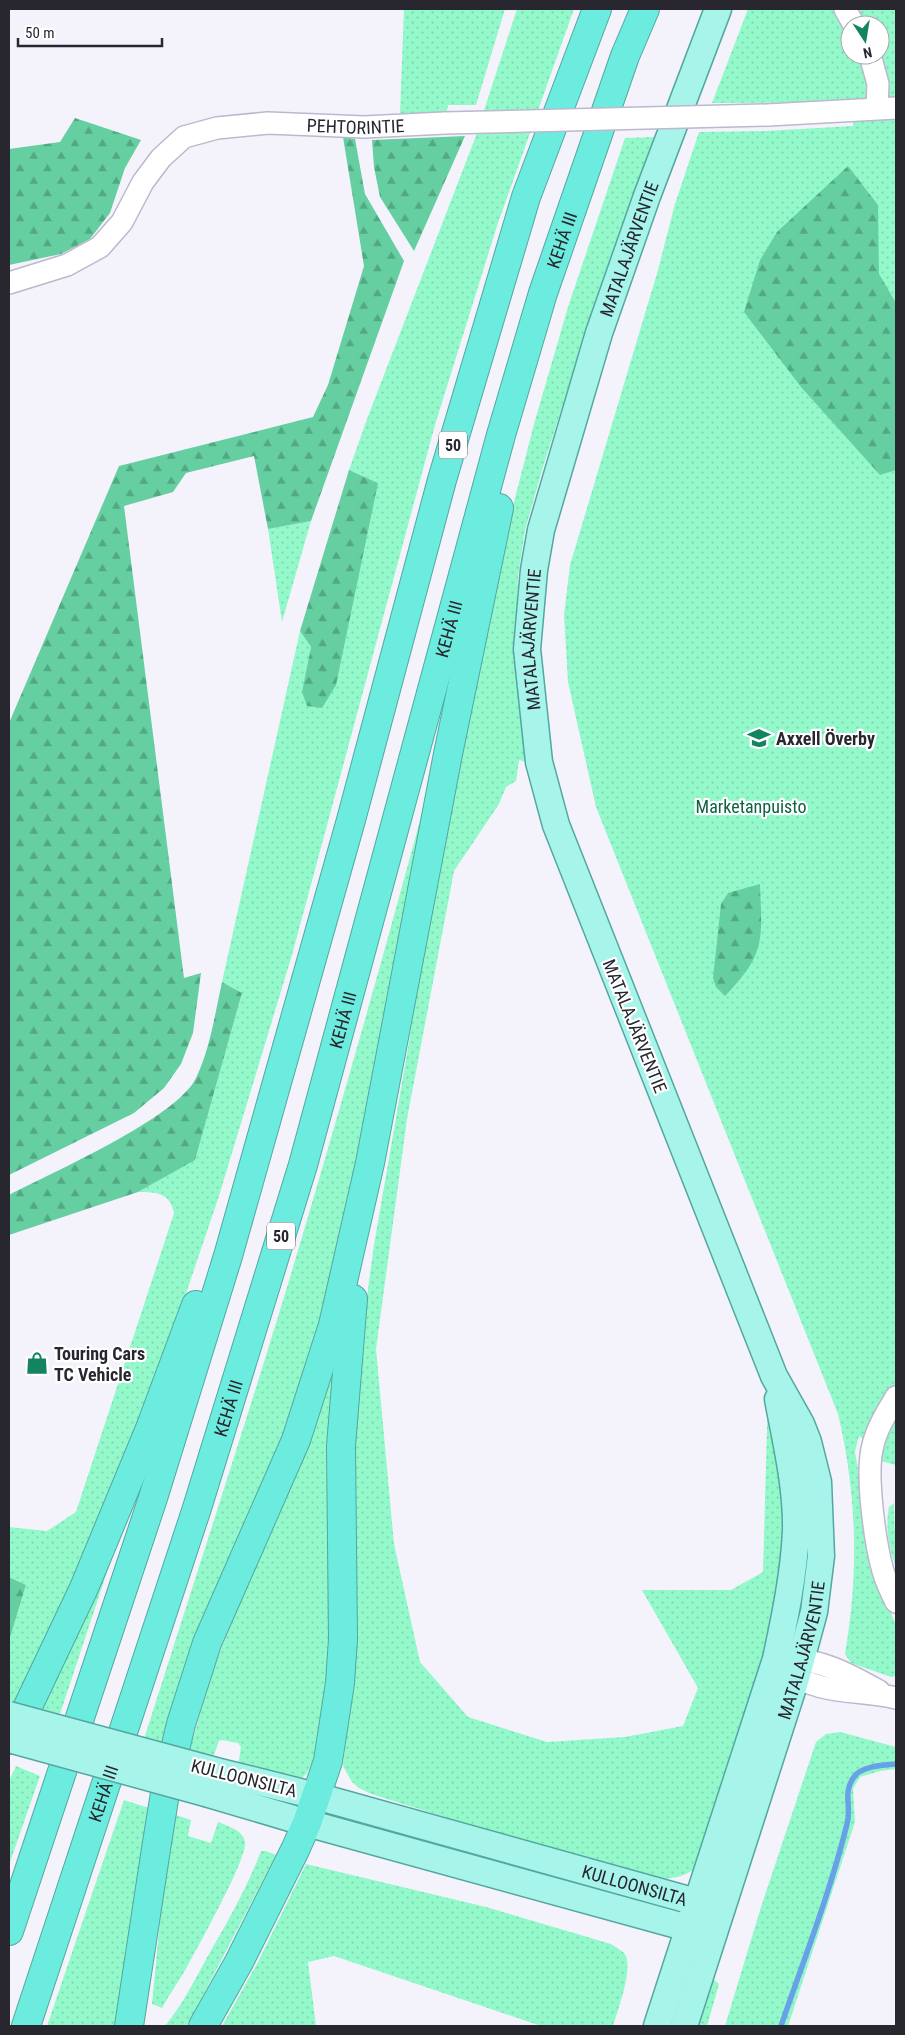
<svg xmlns="http://www.w3.org/2000/svg" width="905" height="2035" font-family="'Roboto Condensed',sans-serif">
<style>
.grass{fill:url(#grass-dots);fill-rule:evenodd}
.forest{fill:url(#forest-firs)}
.lines{fill:none;stroke-linecap:round;stroke-linejoin:round}
.stream{stroke:#68a1e7;stroke-width:5.5}
.minor-casing{stroke:#bcb8cd;stroke-width:24}
.major-casing{stroke:#54a7a0;stroke-width:29}
.highway-casing{stroke:#54a7a0;stroke-width:30}
.minor{stroke:#fff;stroke-width:21}
.major{stroke:#a7f4eb;stroke-width:26}
.highway{stroke:#6cecde;stroke-width:28}
.minor-bridge-casing{stroke:#bcb8cd;stroke-width:24;stroke-linecap:butt}
.major-bridge-casing{stroke:#54a7a0;stroke-width:29;stroke-linecap:butt}
.minor-bridge{stroke:#fff;stroke-width:21}
.major-bridge{stroke:#a7f4eb;stroke-width:26}
.labels{text-anchor:middle;dominant-baseline:central;stroke-width:4.5;stroke-linejoin:round;paint-order:stroke}
.shield{fill:#fff;stroke:#68676d;stroke-width:1}
.shield-label{font-size:16px;font-weight:bold;fill:#28262e}
.street-label{font-size:18px;fill:#28262e;stroke:#fff}
.poi-label{font-size:18px;font-weight:bold;fill:#28262e;stroke:#fff;text-anchor:start}
.park-label{font-size:18px;fill:#0f6245;stroke:#fff}
</style>
<defs>
<pattern id="grass-dots" width="8" height="8" patternUnits="userSpaceOnUse" patternTransform="scale(1.25)"><rect width="8" height="8" fill="#93f9cb"/><path d="M2 2h.1M6 6h.1" fill="none" stroke="#7fd5af" stroke-width="1.8" stroke-linecap="round"/></pattern>
<pattern id="forest-firs" width="22" height="20" patternUnits="userSpaceOnUse" patternTransform="scale(1.25)"><rect width="22" height="20" fill="#65cfa1"/><path d="M5 1l3.5 6h-7zM16 11l3.5 6h-7z" fill="#53a884"/></pattern>
</defs>
<rect width="100%" height="100%" fill="#f4f3fb"/>
<!-- grass -->
<path class="grass" d="M 404,9 L 505,9 L 476,105 L 448,105 L 446,115 L 400,114 Z
M 517,9 L 574,9 L 497,226 L 435,425 L 292,955 L 218,1199 L 142,1423 L 18,1705 L 9,1702 L 9,1641 L 26,1585 L 9,1577 L 9,1527 L 47,1531 L 76,1512 L 174,1213 C 170,1193 157,1192 138,1192 L 195,1159 L 242,993 L 222,982 L 300,631 L 311,647 L 303,692 L 378,483 L 349,470 L 367,419 L 474,141 Z
M 748,9 L 896,9 L 896,1465 L 881,1461 L 881,1453 L 859,1436 L 855,1452 L 877,1578 L 896,1625 L 896,1676 L 891,1677 L 851,1663 L 845,1654 C 859,1573 857,1494 838,1414 L 596,807 L 568,682 L 564,615 L 570,565 L 658,270 L 675,204 L 699,132 L 766,131 L 853,126 L 854,102 L 712,103 ZM 850,25 L 880,25 L 880,55 L 850,55 Z
M 655,137 L 602,282 L 543,467 L 525,530 L 518,576 L 515,658 L 529,763 L 519,760 L 516,781 L 506,787 L 499,804 L 454,871 L 407,1119 L 376,1349 L 394,1544 L 420,1662 L 468,1717 L 547,1742 L 625,1737 L 683,1726 L 698,1688 L 642,1590 L 731,1590 L 763,1572 L 768,1392 L 788,1497 L 785,1575 L 770,1648 L 699,1866 C 675,1884 661,1878 632,1875 L 371,1794 L 359,1788 L 352,1782 L 343,1766 L 351,1694 L 352,1451 L 358,1362 L 374,1245 L 408,1048 L 425,938 L 504,541 L 534,424 L 568,307 L 625,138 Z
M 311,521 L 282,622 L 268,529 Z
M 433,772 L 352,1185 L 316,1348 L 167,1746 L 144,1739 C 192,1587 242,1436 288,1284 C 339,1114 387,944 433,772 Z
M 332,1376 L 335,1379 L 331,1678 L 316,1754 L 307,1773 L 302,1778 L 268,1773 L 238,1766 L 241,1747 L 238,1743 L 222,1740 L 219,1741 L 213,1758 L 190,1749 L 213,1669 L 318,1413 Z
M 894,1503 L 895,1535 L 896,1536 L 896,1568 C 889,1548 885,1527 889,1507 Z
M 112,1557 L 60,1714 L 41,1709 Z
M 840,1732 L 896,1747 L 896,1769 L 880,1771 L 860,1777 L 853,1789 L 855,1822 L 788,2026 L 725,2026 L 761,1907 L 816,1742 L 826,1734 Z
M 16,1766 L 40,1776 L 9,1865 L 9,1781 Z
M 124,1800 L 152,1809 L 124,1981 L 115,2026 L 47,2026 Z
M 176,1815 L 191,1820 L 188,1836 L 211,1843 L 218,1822 C 228,1826 243,1830 245,1842 C 248,1857 198,1947 188,1965 C 180,1980 170,1993 162,2008 L 152,2004 L 161,1910 Z
M 261,1851 L 266,1851 L 276,1855 L 187,2026 L 165,2026 C 183,2004 195,1979 209,1954 C 228,1921 247,1888 261,1851 Z
M 306,1864 L 486,1907 L 611,1944 C 615,1947 621,1950 624,1953 C 635,1965 617,2012 613,2026 L 541,2026 L 334,1956 L 308,1962 L 316,2026 L 222,2026 L 258,1962 Z
M 711,1977 L 719,1984 L 707,2026 L 692,2026 Z"/>
<!-- forest -->
<path class="forest" d="M 75,118 L 141,140 L 125,168 L 110,213 L 90,239 L 61,254 L 9,265 L 9,149 L 60,142 Z
M 465,136 L 414,251 L 380,197 L 374,167 L 372,140 Z
M 343,137 L 355,139 L 365,194 L 404,261 L 311,521 L 268,529 L 254,456 L 186,473 L 173,492 L 124,506 L 184,978 L 201,973 L 193,1033 L 181,1064 L 164,1088 L 134,1113 L 9,1175 L 9,723 L 119,466 L 313,417 L 328,385 L 364,266 Z
M 848,166 L 878,205 L 879,274 L 896,303 L 896,470 L 880,475 L 801,387 L 744,312 L 760,260 L 777,232 Z
M 349,470 L 378,483 L 336,685 L 322,708 L 307,706 L 302,692 L 311,647 L 300,631 Z
M 760,884 C 762,940 766,954 725,996 L 716,987 L 713,978 L 721,904 L 728,893 Z
M 222,982 L 242,993 L 195,1160 L 138,1192 L 9,1235 L 9,1195 C 51,1173 177,1118 196,1078 C 210,1049 215,1014 222,982 Z
M 9,1577 L 26,1585 L 9,1641 Z"/>
<g class="lines">
<!-- stream -->
<path class="stream" d="M 781,2026 C 804,1959 830,1893 847,1824 C 852,1807 842,1793 854,1777 C 861,1766 884,1765 896,1764"/>
<defs>
<g id="minor">
<path d="M 845,9 L 854,25"/>
<path d="M 870,55 L 878,84 L 877,108"/>
<path d="M 768,115 L 896,108"/>
<path id="s1" d="M 9,283 L 67,265 L 100,247 L 122,222 L 143,182 L 161,158 L 184,137 L 217,128 L 268,123 L 364,127 L 445,123"/>
<path d="M 896,1397 C 887,1412 877,1428 873,1445 C 865,1472 875,1543 883,1571 C 886,1581 891,1592 896,1602"/>
<path d="M 786,1659 C 820,1658 850,1675 879,1691"/>
<path d="M 785,1668 C 815,1696 859,1689 896,1698"/>
</g>
<g id="major">
<path id="s2" d="M 216,1771 L 316,1796 L 696,1902 L 708,1914"/>
<path d="M 209,1794 L 307,1823 L 688,1928 L 704,1925"/>
<path d="M 657,2026 L 776,1659 C 785,1617 794,1574 796,1531 C 797,1487 786,1442 778,1399"/>
<path id="s3" d="M 684,2026 L 796,1678 L 814,1612 L 821,1556 L 818,1482 L 808,1442 L 801,1424 L 774,1376 L 556,825 L 539,762 L 527,649 L 534,570 L 541,530 L 599,333 L 647,196 L 718,9"/>
</g>
<g id="highway">
<path d="M 12,1740 L 84,1588 L 151,1426 L 196,1305"/>
<path d="M 9,1931 L 153,1498 L 228,1256 L 351,820 L 442,480 L 526,197 L 597,9"/>
<path id="s4" d="M 26,2026 L 197,1508 L 303,1165 L 501,435 L 543,293 L 625,56 L 645,9"/>
<path d="M 129,2026 L 156,1849 L 166,1787 L 181,1724 L 207,1643 L 296,1440 L 333,1325 L 370,1163 L 448,754 L 499,508"/>
<path d="M 203,2026 L 239,1962 L 295,1850 L 307,1823 L 328,1761 L 340,1683 L 343,1639 L 341,1446 L 353,1299"/>
</g>
</defs>
<!-- minor casing -->
<use href="#minor" class="minor-casing"/>
<!-- major casing -->
<use href="#major" class="major-casing"/>
<!-- highway casing -->
<use href="#highway" class="highway-casing"/>
<!-- minor -->
<use href="#minor" class="minor"/>
<!-- major -->
<use href="#major" class="major"/>
<!-- highway -->
<use href="#highway" class="highway"/>
<defs>
<path id="minor-bridge" d="M 445,123 L 768,115"/>
<path id="major-bridge" d="M 9,1715 L 216,1771
M 9,1739 L 209,1794"/>
</defs>
<!-- minor-bridge casing -->
<use href="#minor-bridge" class="minor-bridge-casing"/>
<!-- major-bridge casing -->
<use href="#major-bridge" class="major-bridge-casing"/>
<!-- minor-bridge -->
<use href="#minor-bridge" class="minor-bridge"/>
<!-- major-bridge -->
<use href="#major-bridge" class="major-bridge"/>
</g>
<!-- icons -->
<defs>
<symbol id="school-bare" viewBox="-9 -9 18 18"><path d="M0-5L7-2L0 1L-7-2ZM-4 1L0 2.5L4 1V4Q0 6-4 4Z" fill="#148360" stroke="#fff" stroke-width="2.5" paint-order="stroke"/></symbol>
<symbol id="shop-bare" viewBox="-9 -9 18 18"><path d="M-5-2.5h2.3a2.7 3.5 0 0 1 5.4 0H5L5.5 6h-11ZM-1.5-2.5h3a1.5 2.3 0 0 0-3 0Z" fill="#148360" stroke="#fff" stroke-width="2.5" paint-order="stroke"/></symbol>
</defs>
<g fill-rule="evenodd">
<use href="#school-bare" x="743" y="722" width="32" height="32"/>
<use href="#shop-bare" x="21" y="1347" width="32" height="32"/>
</g>
<g class="labels">
<!-- shield labels -->
<g class="shield">
<rect x="439" y="431.5" width="28" height="27" rx="4"/>
<rect x="267" y="1222.5" width="28" height="27" rx="4"/>
</g>
<g class="shield-label">
<text x="453" y="445">50</text>
<text x="281" y="1236">50</text>
</g>
<!-- street labels -->
<g class="street-label">
<text stroke="none"><textPath href="#s1" startOffset="411">PEHTORINTIE</textPath></text>
<text stroke="none"><textPath href="#s4" startOffset="1865">KEHÄ III</textPath></text>
<text stroke="none"><textPath href="#s3" startOffset="1866">MATALAJÄRVENTIE</textPath></text>
<text stroke="none"><textPath href="#s4" startOffset="1460">KEHÄ III</textPath></text>
<text stroke="none"><textPath href="#s3" startOffset="1461">MATALAJÄRVENTIE</textPath></text>
<text stroke="none"><textPath href="#s4" startOffset="1055">KEHÄ III</textPath></text>
<text transform="translate(635 1026) rotate(68)">MATALAJÄRVENTIE</text>
<text stroke="none"><textPath href="#s4" startOffset="650">KEHÄ III</textPath></text>
<text stroke="none"><textPath href="#s3" startOffset="394">MATALAJÄRVENTIE</textPath></text>
<text transform="translate(244 1778) rotate(14)">KULLOONSILTA</text>
<text stroke="none"><textPath href="#s4" startOffset="245">KEHÄ III</textPath></text>
<text stroke="none"><textPath href="#s2" startOffset="434">KULLOONSILTA</textPath></text>
</g>
<!-- poi labels -->
<g class="poi-label">
<text x="776" y="738">Axxell Överby</text>
<text x="54" y="1353">Touring Cars<tspan x="54" dy="21">TC Vehicle</tspan></text>
</g>
<!-- park labels -->
<g class="park-label">
<text x="751" y="806">Marketanpuisto</text>
</g>
</g>
<!-- border -->
<rect width="905" height="2035" fill="none" stroke="#28262e" stroke-width="20"/>
<!-- north arrow -->
<g transform="translate(865 40) rotate(168)"><circle r="24" fill="#ffffff" stroke="#a9a8ab"/>
<path d="M0-4L9 19L0 12L-9 19Z" fill="#148360"/>
<text y="-8" font-size="14" font-weight="bold" text-anchor="middle" fill="#28262e">N</text>
</g>
<!-- scale -->
<path d="M18 38v8h144v-8" fill="none" stroke="#28262e" stroke-width="2.5"/>
<text x="25" y="38" font-size="15" fill="#28262e" stroke="#ffffff" stroke-width="4" paint-order="stroke">50 m</text>
</svg>
